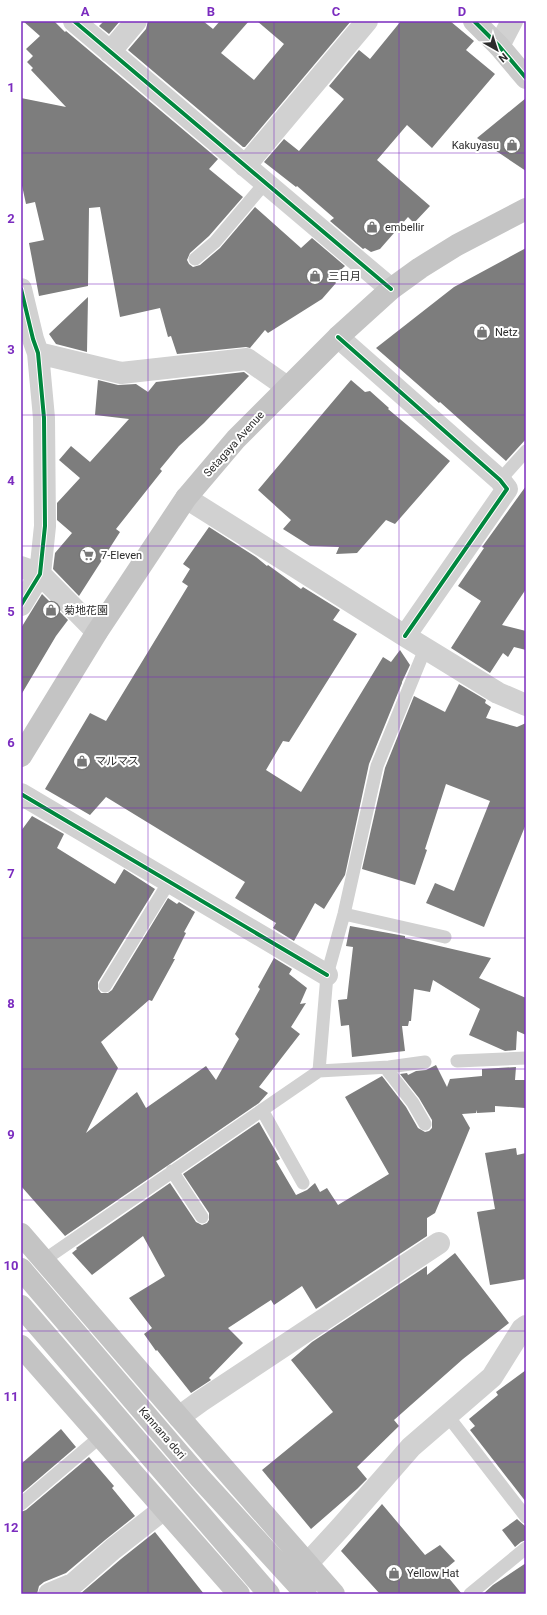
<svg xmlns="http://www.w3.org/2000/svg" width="547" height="1615" font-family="Roboto,'Noto Sans JP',sans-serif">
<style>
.building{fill:#7d7d7d}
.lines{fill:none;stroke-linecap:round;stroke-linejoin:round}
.lane{stroke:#d1d1d1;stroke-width:13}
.street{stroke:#d1d1d1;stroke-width:22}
.secondary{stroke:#cacaca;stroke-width:22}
.primary{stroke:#c4c4c4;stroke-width:22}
.cycleway-casing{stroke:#fff;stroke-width:6}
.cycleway{stroke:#00873e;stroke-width:4}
.grid{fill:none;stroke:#7b2cbf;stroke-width:1;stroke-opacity:0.55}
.labels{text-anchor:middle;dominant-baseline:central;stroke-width:4;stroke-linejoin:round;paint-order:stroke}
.poi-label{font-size:11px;fill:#2c2c2c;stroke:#fff;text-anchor:start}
.street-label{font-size:11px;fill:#2c2c2c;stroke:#fff}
.neatline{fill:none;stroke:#7b2cbf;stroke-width:1.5}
.grid-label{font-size:13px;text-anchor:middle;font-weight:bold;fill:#7b2cbf}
</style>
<rect width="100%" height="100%" fill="#fff"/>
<!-- building -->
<path class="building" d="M 23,21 L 54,21 L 65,32 L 66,31 L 218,159 L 209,169 L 243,197 L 209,236 L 190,253 L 187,260 L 189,264 L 193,267 L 200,265 L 220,248 L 255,207 L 301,248 L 312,238 L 345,266 L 332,278 L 336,283 L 322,299 L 268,333 L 265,330 L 250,348 L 246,347 L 177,354 L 171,336 L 168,337 L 160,308 L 120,317 L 100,207 L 89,208 L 88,286 L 39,296 L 29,243 L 44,240 L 35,202 L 26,204 L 21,181 L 21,98 L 66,107 L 31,70 L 33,68 L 27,62 L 33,56 L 26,49 L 40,36 Z
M 104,21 L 120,21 L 109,34 L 99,26 Z
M 148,21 L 203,21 L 213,29 L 220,21 L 249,21 L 221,53 L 254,80 L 284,44 L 257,21 L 351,21 L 245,147 L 243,147 L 128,50 L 146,29 Z
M 401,21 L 450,21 L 474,41 L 466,50 L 495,74 L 432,148 L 407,125 L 377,160 L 430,206 L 414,223 L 408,217 L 380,249 L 371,252 L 365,248 L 363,249 L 330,221 L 334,218 L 297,186 L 296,187 L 264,162 L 284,139 L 299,151 L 344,99 L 329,86 L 359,50 L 370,59 Z
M 526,98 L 526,171 L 477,138 Z
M 526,248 L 526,439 L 506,461 L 440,402 L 439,403 L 376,348 L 454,287 Z
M 88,297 L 87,352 L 56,344 L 49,334 Z
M 244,372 L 249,376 L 204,423 L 179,446 L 160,469 L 162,471 L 116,529 L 120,532 L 79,596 L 53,569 L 55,553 L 72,533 L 57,520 L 57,503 L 80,478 L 59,460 L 71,446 L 90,462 L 129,419 L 95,415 L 98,380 L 118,385 L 136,384 L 148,392 L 156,382 Z
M 351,380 L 365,392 L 370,391 L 389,408 L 388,409 L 450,461 L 395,524 L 386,520 L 357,553 L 336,554 L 339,547 L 310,546 L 283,529 L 291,520 L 258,490 Z
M 526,486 L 526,589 L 502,625 L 526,631 L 526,650 L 514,647 L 508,657 L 503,653 L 490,673 L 451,648 L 481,601 L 458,586 L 484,548 L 482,547 Z
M 209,527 L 256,557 L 267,566 L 268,565 L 301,589 L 303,587 L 340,610 L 333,620 L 357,634 L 289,742 L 283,741 L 266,770 L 301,792 L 383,657 L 391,662 L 400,650 L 410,665 L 402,682 L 402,683 L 369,764 L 345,875 L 324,909 L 315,903 L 294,941 L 273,928 L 276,923 L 235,898 L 245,882 L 106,797 L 90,815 L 45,789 L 90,713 L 106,721 L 188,586 L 182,582 L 190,569 L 183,564 Z
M 42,594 L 68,620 L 56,636 L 21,695 L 21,628 Z
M 459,684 L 486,700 L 485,703 L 491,707 L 486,718 L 517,727 L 526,723 L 526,824 L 484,927 L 426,903 L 435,883 L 454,891 L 490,801 L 446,784 L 425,849 L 427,850 L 415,885 L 362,869 L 385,768 L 414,696 L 445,712 Z
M 32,816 L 64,834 L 57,848 L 115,884 L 124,869 L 155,889 L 98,982 L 98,989 L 101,993 L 108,993 L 112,990 L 168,898 L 177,904 L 179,902 L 195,912 L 184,932 L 186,933 L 173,959 L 175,959 L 152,1001 L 149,1000 L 101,1042 L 118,1068 L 86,1133 L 137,1092 L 146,1108 L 206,1066 L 216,1080 L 239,1039 L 235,1034 L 260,989 L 258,987 L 274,958 L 292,969 L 289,974 L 307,988 L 300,1004 L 306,1003 L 291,1027 L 300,1034 L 259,1087 L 268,1093 L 259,1103 L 65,1236 L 21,1186 L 21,831 Z
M 350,926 L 405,936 L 405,938 L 491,958 L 479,978 L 526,998 L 526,1035 L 517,1031 L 516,1050 L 505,1051 L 469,1035 L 480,1009 L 433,980 L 430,992 L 414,989 L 411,1021 L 409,1021 L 408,1026 L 402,1026 L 405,1051 L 352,1057 L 349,1025 L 341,1026 L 338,1000 L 347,999 L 353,947 L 346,946 Z
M 436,1065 L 447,1087 L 450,1079 L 482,1076 L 482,1069 L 516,1067 L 515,1080 L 526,1080 L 525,1108 L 495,1106 L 495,1112 L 477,1113 L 477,1110 L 476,1113 L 462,1114 L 470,1128 L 435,1213 L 427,1218 L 427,1236 L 316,1309 L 302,1286 L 274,1305 L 271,1300 L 228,1328 L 243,1343 L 209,1378 L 211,1380 L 191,1393 L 157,1350 L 156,1351 L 144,1334 L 152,1328 L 129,1298 L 165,1276 L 143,1236 L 92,1275 L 72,1253 L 77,1249 L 76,1248 L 170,1183 L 196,1222 L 202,1225 L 207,1223 L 209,1220 L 209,1213 L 183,1174 L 259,1122 L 280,1159 L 276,1161 L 296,1195 L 307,1190 L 315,1183 L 320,1192 L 327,1188 L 338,1205 L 389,1174 L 345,1097 L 382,1076 L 406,1107 L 418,1128 L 425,1132 L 429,1131 L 432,1128 L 432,1120 L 419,1098 L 400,1074 L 407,1073 L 408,1075 L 416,1071 L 426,1070 Z
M 516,1148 L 517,1155 L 526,1153 L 526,1279 L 490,1285 L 477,1212 L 495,1209 L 485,1153 Z
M 455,1253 L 509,1323 L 463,1359 L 394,1420 L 399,1426 L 357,1467 L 367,1479 L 357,1489 L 311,1529 L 262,1470 L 333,1412 L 291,1360 L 312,1342 L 427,1266 L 427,1275 Z
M 526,1370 L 526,1502 L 470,1430 L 475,1426 L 469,1419 L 498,1395 L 496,1392 Z
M 61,1429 L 76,1447 L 21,1494 L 21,1464 Z
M 89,1457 L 114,1486 L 112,1488 L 135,1516 L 105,1540 L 66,1573 L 44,1582 L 39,1586 L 37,1594 L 21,1594 L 21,1512 L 26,1510 Z
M 382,1504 L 425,1555 L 440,1545 L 455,1561 L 443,1571 L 462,1594 L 380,1594 L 341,1551 Z
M 517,1519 L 526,1527 L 526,1540 L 521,1542 L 515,1547 L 502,1530 Z
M 155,1532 L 204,1594 L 80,1594 L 121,1559 Z
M 526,1563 L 526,1594 L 483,1594 L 493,1585 Z"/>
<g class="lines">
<!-- lane -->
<path class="lane" d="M 195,259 L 215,242 L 265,183
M 500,480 L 526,451
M 344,914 L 445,937
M 105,986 L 169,882
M 457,1061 L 526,1058
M 389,1067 L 388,1071 L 413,1103 L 425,1124
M 319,1071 L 327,975 L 344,914 L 377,766 L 425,649
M 262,1110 L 303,1183
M 172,1171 L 202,1217
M 44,1260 L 319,1071 L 389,1067 L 425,1062
M 447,1415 L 526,1517
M 21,1504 L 100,1437
M 470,1594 L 526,1548"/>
<!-- street -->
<path class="street" d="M 74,21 L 391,289
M 499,46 L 512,21
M 110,52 L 136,21
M 245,166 L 367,21
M 21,289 L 33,339 L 38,353 L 44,418 L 45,526 L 40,574 L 21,605
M 338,337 L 500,480 L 507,489 L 405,636
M 38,353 L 121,373 L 247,359 L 287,387
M 186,498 L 405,636 L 498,693 L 526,705
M 21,567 L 40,574 L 97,632
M 21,794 L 327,975
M 179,1417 L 201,1401 L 439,1243
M 308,1563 L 341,1527 L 411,1447 L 492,1377 L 522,1329 L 526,1326
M 49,1594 L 73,1584 L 113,1549 L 164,1509"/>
<!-- secondary -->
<path class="secondary" d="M 474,21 L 499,46 L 526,78"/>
<!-- primary -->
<path class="primary" d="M 21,756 L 97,632 L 186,498 L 236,439 L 338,337 L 391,289 L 420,268 L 457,245 L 526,209
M 21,1234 L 179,1417 L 334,1594
M 21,1269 L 200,1478 L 306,1594
M 21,1306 L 269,1594
M 21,1346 L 239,1594"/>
<defs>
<path id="cycleway" d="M 74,21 L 391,289
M 474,21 L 499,46 L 526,78
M 21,289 L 33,339 L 38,353 L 44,418 L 45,526 L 40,574 L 21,605
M 338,337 L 500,480 L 507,489 L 405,636
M 21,794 L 327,975"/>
</defs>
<!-- cycleway casing -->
<use href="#cycleway" class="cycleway-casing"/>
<!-- cycleway -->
<use href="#cycleway" class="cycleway"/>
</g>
<!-- grid -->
<path class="grid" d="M 148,21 L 148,1594M 274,21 L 274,1594M 399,21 L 399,1594M 21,153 L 526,153M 21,284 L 526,284M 21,415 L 526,415M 21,546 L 526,546M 21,677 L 526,677M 21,808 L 526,808M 21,938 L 526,938M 21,1069 L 526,1069M 21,1200 L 526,1200M 21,1331 L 526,1331M 21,1462 L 526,1462"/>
<!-- icons -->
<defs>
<symbol id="shop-ring" viewBox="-11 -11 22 22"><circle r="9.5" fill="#fff" stroke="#767676" stroke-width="1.5"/><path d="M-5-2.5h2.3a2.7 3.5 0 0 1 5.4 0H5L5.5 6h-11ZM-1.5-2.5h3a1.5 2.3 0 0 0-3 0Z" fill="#767676"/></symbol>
<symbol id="supermarket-ring" viewBox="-11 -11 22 22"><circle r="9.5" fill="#fff" stroke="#767676" stroke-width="1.5"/><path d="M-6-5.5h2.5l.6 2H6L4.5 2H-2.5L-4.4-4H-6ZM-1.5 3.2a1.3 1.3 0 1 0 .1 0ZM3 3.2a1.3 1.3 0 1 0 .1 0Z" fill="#767676"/></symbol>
</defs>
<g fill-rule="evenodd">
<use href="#shop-ring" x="502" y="135" width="20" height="20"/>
<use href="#shop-ring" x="362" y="217" width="20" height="20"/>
<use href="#shop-ring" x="305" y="266" width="20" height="20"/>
<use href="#shop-ring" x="472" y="322" width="20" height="20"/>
<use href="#supermarket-ring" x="78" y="545" width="20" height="20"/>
<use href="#shop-ring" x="41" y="600" width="20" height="20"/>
<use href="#shop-ring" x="72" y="751" width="20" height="20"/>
<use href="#shop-ring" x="384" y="1563" width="20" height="20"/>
</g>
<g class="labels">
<!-- poi labels -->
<g class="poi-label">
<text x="499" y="145" text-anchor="end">Kakuyasu</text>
<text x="385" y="227">embellir</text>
<text x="328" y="276">三日月</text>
<text x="495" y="332">Netz</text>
<text x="101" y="555">7-Eleven</text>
<text x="64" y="610">菊地花園</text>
<text x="95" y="761">マルマス</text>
<text x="407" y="1573">Yellow Hat</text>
</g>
<!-- street labels -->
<g class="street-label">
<text transform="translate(234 444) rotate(-48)">Setagaya Avenue</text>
<text transform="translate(162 1433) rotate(49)">Kannana dori</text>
</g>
</g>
<!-- border -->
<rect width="547" height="1615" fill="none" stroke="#ffffff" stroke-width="44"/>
<!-- north arrow -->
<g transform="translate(497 50) rotate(141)" stroke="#ffffff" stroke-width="3" paint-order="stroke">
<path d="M0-3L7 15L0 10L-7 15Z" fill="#2c2c2c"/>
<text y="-6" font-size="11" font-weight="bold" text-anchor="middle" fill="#2c2c2c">N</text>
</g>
<rect x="22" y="22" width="503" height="1571" class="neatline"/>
<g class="grid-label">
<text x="85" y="16">A</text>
<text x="211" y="16">B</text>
<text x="336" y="16">C</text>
<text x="462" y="16">D</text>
<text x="11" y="92">1</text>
<text x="11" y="223">2</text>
<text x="11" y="354">3</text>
<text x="11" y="485">4</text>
<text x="11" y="616">5</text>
<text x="11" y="747">6</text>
<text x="11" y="878">7</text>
<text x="11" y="1008">8</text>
<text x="11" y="1139">9</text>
<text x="11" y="1270">10</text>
<text x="11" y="1401">11</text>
<text x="11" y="1532">12</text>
</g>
</svg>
